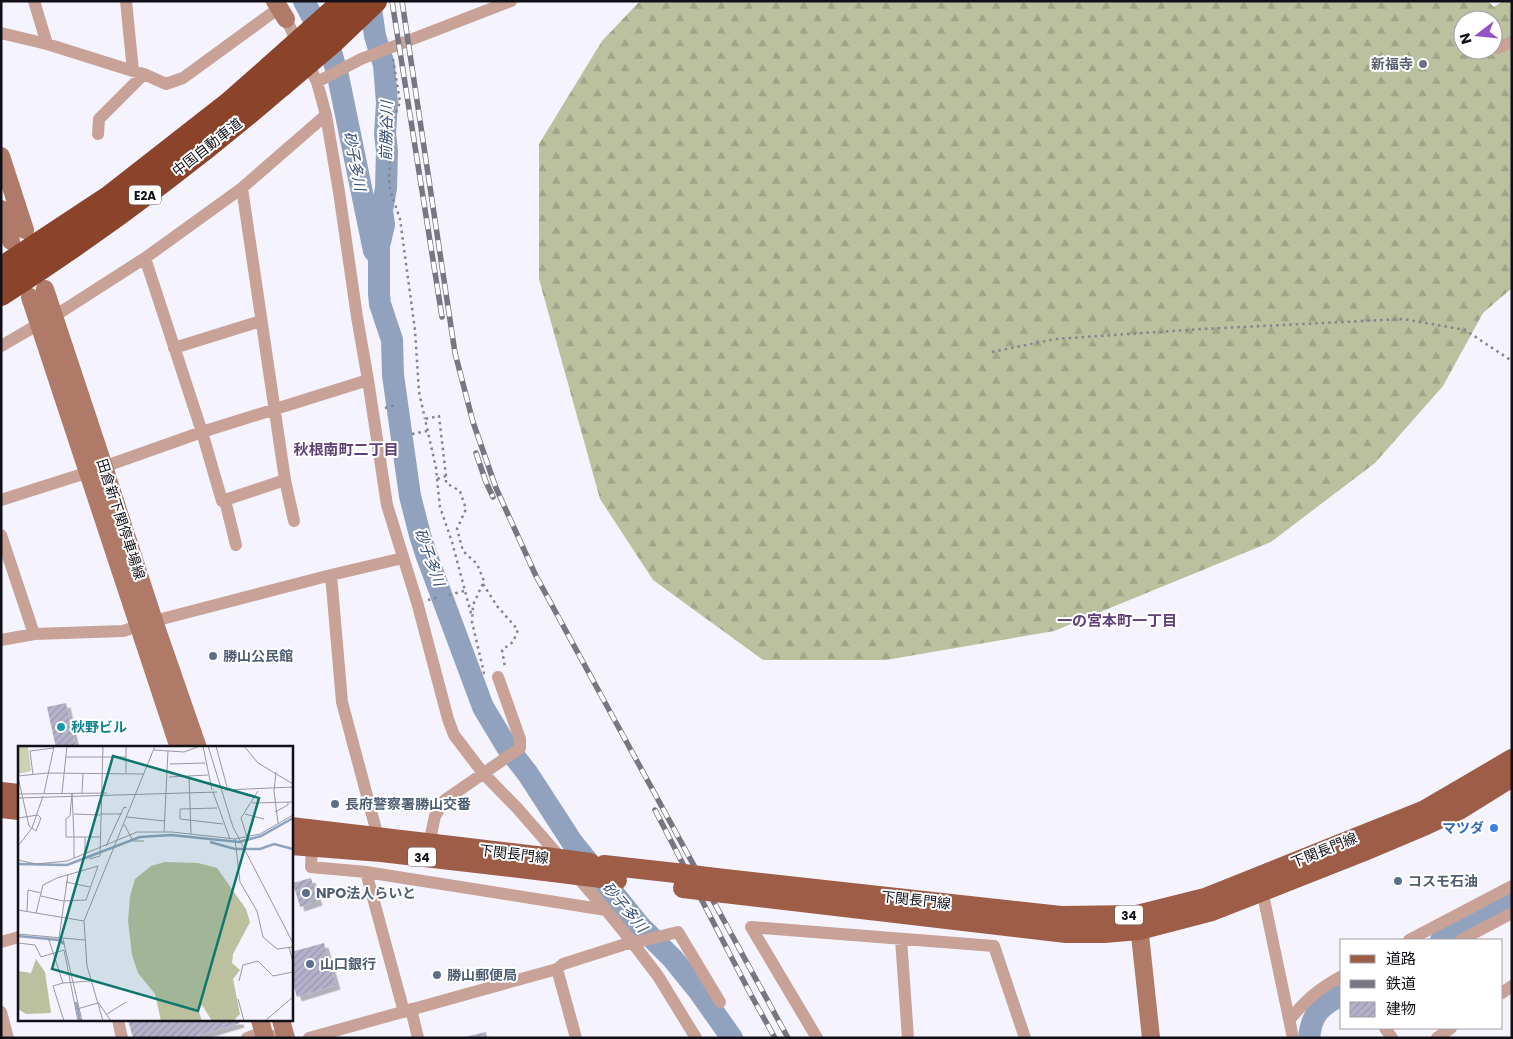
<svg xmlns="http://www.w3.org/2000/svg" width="1513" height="1039" font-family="Poppins,'Noto Sans JP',sans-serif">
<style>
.forest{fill:url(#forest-firs);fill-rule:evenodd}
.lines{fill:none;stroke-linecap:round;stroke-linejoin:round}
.river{stroke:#90a2be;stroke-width:22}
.building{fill:url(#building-hatch);filter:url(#shadow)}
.path{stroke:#85848e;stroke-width:2.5;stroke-dasharray:2.5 4;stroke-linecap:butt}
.street{stroke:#c8a296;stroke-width:12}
.secondary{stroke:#af7a68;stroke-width:18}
.primary{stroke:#9d5d47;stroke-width:20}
.highway{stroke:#8b4329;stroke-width:24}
.rail-casing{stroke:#787781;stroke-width:5.5}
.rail{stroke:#fff;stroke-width:4;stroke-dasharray:11;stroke-linecap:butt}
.primary-bridge{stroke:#9d5d47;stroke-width:20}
.highway-bridge{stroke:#8b4329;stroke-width:24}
.worship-dot{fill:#6b7280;stroke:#fff;stroke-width:2}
.service-dot{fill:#5c6f8a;stroke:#fff;stroke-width:2}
.culture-dot{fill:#0f9aa8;stroke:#fff;stroke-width:2}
.shop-dot{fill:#3f7fe0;stroke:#fff;stroke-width:2}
.labels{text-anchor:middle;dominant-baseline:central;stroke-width:4;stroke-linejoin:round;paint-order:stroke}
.shield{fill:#fff;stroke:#58585e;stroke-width:1}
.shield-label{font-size:12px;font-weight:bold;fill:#111019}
.worship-label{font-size:14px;font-weight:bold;fill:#5b616d;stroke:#fff;text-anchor:end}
.street-label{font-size:14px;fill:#111019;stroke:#fff}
.service-label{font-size:14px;font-weight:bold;fill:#4e5e75;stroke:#fff;text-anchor:start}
.culture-label{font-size:14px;font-weight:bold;fill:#0d838f;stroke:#fff;text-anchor:start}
.shop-label{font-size:14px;font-weight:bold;fill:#366cbe;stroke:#fff;text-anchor:end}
.water-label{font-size:15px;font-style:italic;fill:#354f78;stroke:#fff}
.neighbourhood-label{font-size:15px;font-weight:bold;fill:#61407a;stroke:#fff}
.inset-river{fill:none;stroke:#90a2be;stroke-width:2.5}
.inset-road{fill:none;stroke:#9998a2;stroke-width:1}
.view{fill:#0f766e;fill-opacity:0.15;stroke:#0f766e;stroke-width:2.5}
.inset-edge{fill:none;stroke:#111019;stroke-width:2.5}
</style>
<defs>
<pattern id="forest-firs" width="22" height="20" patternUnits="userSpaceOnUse" patternTransform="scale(1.25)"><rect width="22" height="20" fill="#bbc19f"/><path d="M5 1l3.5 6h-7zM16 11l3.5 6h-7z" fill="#a0a588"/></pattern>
<pattern id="building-hatch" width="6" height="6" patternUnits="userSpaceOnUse" patternTransform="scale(1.25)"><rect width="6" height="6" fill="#b4b1ca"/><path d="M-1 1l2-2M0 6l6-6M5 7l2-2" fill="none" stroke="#9a97ad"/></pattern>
<filter id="shadow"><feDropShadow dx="4.5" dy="4.5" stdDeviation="0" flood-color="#0004"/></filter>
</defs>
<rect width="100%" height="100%" fill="#f4f3fe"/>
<!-- forest -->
<path class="forest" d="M 640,1 L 1488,1 L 1494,7 L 1503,1 L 1512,1 L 1512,288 L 1483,313 L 1443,386 L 1375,463 L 1271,542 L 1054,631 L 886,660 L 763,660 L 653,580 L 600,499 L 539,279 L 539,144 L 602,41 ZM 1463,20 L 1493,20 L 1493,50 L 1463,50 Z"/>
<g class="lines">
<!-- river -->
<path class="river" d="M 304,1 L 331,52 L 338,76 L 374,251
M 369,1 L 371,9 L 375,36 L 384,65 L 387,103 L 385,134 L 387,151 L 386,188 L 382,210 L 384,225 L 379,246 L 379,294 L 380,304 L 392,340 L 393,375 L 410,496 L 420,535 L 426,554 L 483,707 L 507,747 L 528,774 L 572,842 L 639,925 L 673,959 L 698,990 L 732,1038
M 1441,940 L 1512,902
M 1309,1038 C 1312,1012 1320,1007 1342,994"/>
</g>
<!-- building -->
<path class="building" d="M 66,703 L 76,748 L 56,748 L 47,707 Z
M 311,878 L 318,901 L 300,907 L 293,883 Z
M 324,943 L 336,985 L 297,997 L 291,976 L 291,952 Z
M 128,1020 L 239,1020 L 240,1023 L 190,1038 L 133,1038 Z
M 486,1032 L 487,1038 L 465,1038 L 465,1037 Z"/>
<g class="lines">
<!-- path -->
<path class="path" d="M 393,59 L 400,102 L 393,120 L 389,178 L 390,190 L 400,219 L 415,330 L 419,392 L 425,419
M 992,352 L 1055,339 L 1202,329 L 1403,319 L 1465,330 L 1512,361
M 385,408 L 395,405
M 412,434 L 427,431
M 446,476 L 437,479 L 436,468 L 425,419 L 439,416 L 446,476 L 446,483 L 460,491 L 466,509 L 457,529 L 463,551 L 477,564 L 484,581 L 473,605 L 472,622 L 484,673 L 488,674
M 437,479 L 440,507 L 452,542 L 472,617
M 483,584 L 497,606 L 518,630 L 513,642 L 502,650 L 505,667
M 449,595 L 464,591
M 428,600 L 437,598"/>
<!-- street -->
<path class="street" d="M 34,1 L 47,44
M 126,1 L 133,71
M 286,19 L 317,82 L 326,115 L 339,192 L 357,317 L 368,380 L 387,505 L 417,602 L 448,719 L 454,735 L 483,773 L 518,809 L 606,910 L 632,942 L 658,976 L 696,1038
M 1,33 L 47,44 L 133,71 L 144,74 L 166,84 L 183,78 L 279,8
M 1497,48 L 1512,42
M 317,82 L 361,59 L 511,1
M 98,134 L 99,119 L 144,74
M 145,258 L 202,432 L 222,501 L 285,480 L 242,188
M 53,317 L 145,258 L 242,188 L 326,115
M 1,346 L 39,324
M 174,348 L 261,321
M 285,480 L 294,521
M 1,500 L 89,472 L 202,432 L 368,380
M 225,500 L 236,545
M 1,535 L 34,634
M 331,575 L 342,702 L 378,837
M 1,640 L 34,634 L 123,631 L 154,621 L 331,575 L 403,558
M 429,844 L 435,816 L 445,800 L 520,748 L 520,739 L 498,677
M 312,847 L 311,867 L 366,872 L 606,910
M 366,872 L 404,1012
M 1261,885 L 1293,1038
M 901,939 L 908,1038
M 1409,940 L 1512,886
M 1461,940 L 1512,913
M 1,942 L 19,937
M 557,969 L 576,1038
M 1502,993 L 1512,986
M 411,1009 L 418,1038
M 1,1012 L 8,1038
M 1290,1019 C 1307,999 1318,989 1342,976
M 118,1020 L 122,1038
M 1385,1028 L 1392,1038
M 247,1038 L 263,1032 L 276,1038
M 309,1038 L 557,969 L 563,964 L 632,942 L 641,941 L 678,932 L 720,1002
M 817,1038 L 751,927 L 994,946 L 1025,1038
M 1437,1038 L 1451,1028"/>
<!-- secondary -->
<path class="secondary" d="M 275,1 L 286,19
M 1,156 L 25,230
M 1,209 L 11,241
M 45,289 L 104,467 L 154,621 L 198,748
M 30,297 L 179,748
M 1138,916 L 1151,1038
M 260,1020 L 265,1038
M 281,1020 L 286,1038"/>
<!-- primary -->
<path class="primary" d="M 1,792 L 19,794
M 1,808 L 19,810
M 291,827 L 545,857
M 291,845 L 381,852 L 553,872
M 604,865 L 676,873
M 716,878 L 1061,916 L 1137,915 L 1205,898 L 1425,810 L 1512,759
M 724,893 L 1066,933 L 1104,933 L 1139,930 L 1212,911 L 1362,852 L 1426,825 L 1459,810 L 1512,777"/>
<!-- highway -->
<path class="highway" d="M 1,269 L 110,197 L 229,104 L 271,67
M 1,294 C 99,231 192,162 280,86"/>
<defs>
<path id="rail" d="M 392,1 L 442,317
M 402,1 L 455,353 L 473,422 L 496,488 L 536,576 L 788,1038
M 476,453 L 486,482 L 493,497
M 655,810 L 751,995 L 775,1038"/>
</defs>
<!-- rail casing -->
<use href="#rail" class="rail-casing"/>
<!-- rail -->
<use href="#rail" class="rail"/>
<!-- primary-bridge -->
<path class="primary-bridge" d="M 545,857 L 590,863
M 553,872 L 617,880
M 676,873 L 716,878
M 683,888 L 724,893"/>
<!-- highway-bridge -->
<path class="highway-bridge" d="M 271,67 L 345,1
M 280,86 L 333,41 L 375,1"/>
</g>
<!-- markers -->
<circle class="worship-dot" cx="1423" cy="64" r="5"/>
<g class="service-dot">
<circle cx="213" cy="656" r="5"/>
<circle cx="335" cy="804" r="5"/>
<circle cx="1398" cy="881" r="5"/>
<circle cx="306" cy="893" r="5"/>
<circle cx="310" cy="964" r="5"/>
<circle cx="437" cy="975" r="5"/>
</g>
<circle class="culture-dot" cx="61" cy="727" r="5"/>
<circle class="shop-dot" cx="1494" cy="828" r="5"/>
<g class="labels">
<!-- shield labels -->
<g class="shield">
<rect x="129" y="185.5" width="32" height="19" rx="4"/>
<rect x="408" y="847.5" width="28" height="19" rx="4"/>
<rect x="1115" y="905.5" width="28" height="19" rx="4"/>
</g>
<g class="shield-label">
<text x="145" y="195">E2A</text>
<text x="422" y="857">34</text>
<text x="1129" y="915">34</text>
</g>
<!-- worship labels -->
<g class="worship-label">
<text x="1413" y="64">新福寺</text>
</g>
<!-- street labels -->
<g class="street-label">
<text transform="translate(207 147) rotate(-38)">中国自動車道</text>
<text transform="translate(121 519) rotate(72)">田倉新下関停車場線</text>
<text transform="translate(1324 850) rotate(-22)">下関長門線</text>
<text transform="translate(514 854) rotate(7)">下関長門線</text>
<text transform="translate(916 900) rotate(6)">下関長門線</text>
</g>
<!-- service labels -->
<g class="service-label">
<text x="223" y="656">勝山公民館</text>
<text x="345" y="804">長府警察署勝山交番</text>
<text x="1408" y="881">コスモ石油</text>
<text x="316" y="893">NPO法人らいと</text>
<text x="320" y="964">山口銀行</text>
<text x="447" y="975">勝山郵便局</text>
</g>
<!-- culture labels -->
<g class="culture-label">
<text x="71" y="727">秋野ビル</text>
</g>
<!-- shop labels -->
<g class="shop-label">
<text x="1484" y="828">マツダ</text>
</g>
<!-- water labels -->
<g class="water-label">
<text transform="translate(386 131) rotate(-89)">前勝谷川</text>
<text transform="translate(355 161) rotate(79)">砂子多川</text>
<text transform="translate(430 557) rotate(70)">砂子多川</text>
<text transform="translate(625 907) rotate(50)">砂子多川</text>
</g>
<!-- neighbourhood labels -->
<g class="neighbourhood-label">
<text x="346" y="449">秋根南町二丁目</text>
<text x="1117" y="620">一の宮本町一丁目</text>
</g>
</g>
<!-- overview -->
<g transform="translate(18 746)">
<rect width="275" height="275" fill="#f4f3fe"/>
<path d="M 147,116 L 180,117 L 199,122 L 228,163 L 232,176 L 215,208 L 214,217 L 222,224 L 215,233 L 222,268 L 215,275 L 194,275 L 184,259 L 180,263 L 184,275 L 143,275 L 137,248 L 120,227 L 114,209 L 110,175 L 112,150 L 117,133 L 133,120 ZM 18,213 L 27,226 L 33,267 L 8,268 L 0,263 L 0,225 L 13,227 Z" fill="#bbc19f"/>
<path d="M 10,0 L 13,25 L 0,28 L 0,0 Z" fill="#ccd1b2"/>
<path class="inset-river" d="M 192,96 L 217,103 L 242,103 L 256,98 L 275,103M 0,118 L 49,119 L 122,91 L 153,89 L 221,96 L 243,90 L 275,72M 0,190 L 41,194 L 46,198M 58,256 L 62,275"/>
<path class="inset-road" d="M 108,0 L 108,27M 185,0 L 194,44M 190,0 L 215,81 L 275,197M 198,0 L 209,41M 226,0 L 240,17 L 275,38M 136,4 L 166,6 L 182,0M 47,11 L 108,11M 152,18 L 187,17M 258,26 L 256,45 L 260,77M 15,29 L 12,5 L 36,2M 0,30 L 29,27 L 126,28M 171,30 L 173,88M 0,31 L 11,80 L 18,85 L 23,72 L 20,69M 151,31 L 190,29M 207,44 L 275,41M 195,46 L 212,93M 26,47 L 36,1M 44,47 L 49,0M 54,47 L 56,91 L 48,91 L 48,73 L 52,70 ZM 64,47 L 65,27M 0,48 L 89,47M 0,52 L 199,46M 234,57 L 275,56M 199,62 L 162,63 L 162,73 L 205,78M 257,66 L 270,59 L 270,56M 56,68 L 82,69M 82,68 L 104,68M 227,68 L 246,73M 108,71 L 147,75M 0,72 L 20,69M 106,78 L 115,95 L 126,95M 146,86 L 150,5M 229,91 L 223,72 L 240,45M 217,93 L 222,136 L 239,165 L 245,191 L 259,203 L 274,201M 0,100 L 14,82 L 25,50M 88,100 L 106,61 L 109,62M 67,108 L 67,91M 56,112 L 56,91 L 82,91M 71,113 L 82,110 L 85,0M 0,114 L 18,118 L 49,115 L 119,86 L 154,86 L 217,93 L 242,88 L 275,69M 48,136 L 72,141M 0,164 L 66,175M 9,165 L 10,144 L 23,147M 18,167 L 25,139 L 39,132 L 80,120 L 68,154 L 45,155 L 23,150M 0,188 L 67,194M 30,191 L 45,237 L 73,235M 41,192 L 50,128M 45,193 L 64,275M 0,197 L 17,199 L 23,211 L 46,204 L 60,275M 271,201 L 275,216M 221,235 L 225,219 L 240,215 L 255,230 L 275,226M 45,237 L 35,240 L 46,275M 220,253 L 226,275M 80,256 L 93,275M 59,263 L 80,257M 89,268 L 108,256M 85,275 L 69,220 L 66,175 L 137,0M 247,275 L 275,251"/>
<path class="view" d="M 95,10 L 241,52 L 180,265 L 34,223 Z"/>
<rect width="275" height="275" class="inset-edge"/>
</g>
<!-- border -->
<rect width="1513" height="1039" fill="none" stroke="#111019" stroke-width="5"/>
<!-- legend -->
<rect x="1340" y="939" width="162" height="90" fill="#ffffff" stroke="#a09fa3"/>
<rect x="1350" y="955" width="25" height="8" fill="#9d5d47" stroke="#a09fa3"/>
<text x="1386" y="964" font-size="15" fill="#111019">道路</text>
<rect x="1350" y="980" width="25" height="8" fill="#787781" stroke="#a09fa3"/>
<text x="1386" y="989" font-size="15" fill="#111019">鉄道</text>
<rect x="1350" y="1002" width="25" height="15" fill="url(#building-hatch)" stroke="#a09fa3"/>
<text x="1386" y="1014" font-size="15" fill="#111019">建物</text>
<!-- north arrow -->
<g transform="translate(1478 35) rotate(254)"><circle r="24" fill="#ffffff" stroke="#a09fa3"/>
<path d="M0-4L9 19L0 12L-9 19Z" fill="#9651c6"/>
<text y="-8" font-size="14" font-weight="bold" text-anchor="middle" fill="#111019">N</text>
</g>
</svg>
